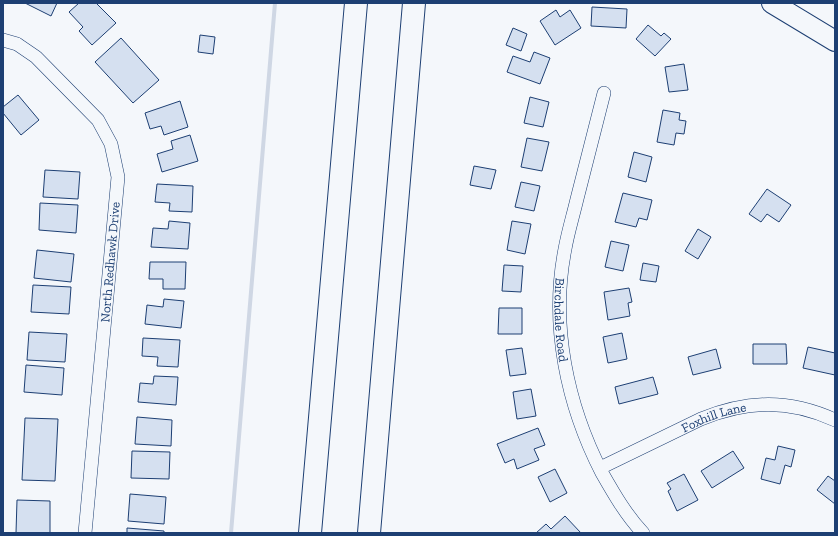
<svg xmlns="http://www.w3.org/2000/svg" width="838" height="536" font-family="'Zilla Slab',serif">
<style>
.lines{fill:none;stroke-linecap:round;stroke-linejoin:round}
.stream{stroke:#cfd7e4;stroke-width:4}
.building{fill:#d5e0f0;stroke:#1d3f73}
.minor-casing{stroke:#1d3f73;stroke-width:14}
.primary-casing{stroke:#1d3f73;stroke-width:22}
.motorway-casing{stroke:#1d3f73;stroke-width:24}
.minor{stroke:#f4f7fb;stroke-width:13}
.primary{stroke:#f4f7fb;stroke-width:20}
.motorway{stroke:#f4f7fb;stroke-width:22}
.labels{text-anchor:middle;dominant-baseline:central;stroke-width:3;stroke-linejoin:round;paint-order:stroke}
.street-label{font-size:13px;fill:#1d3f73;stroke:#f4f7fb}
</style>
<rect width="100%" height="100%" fill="#f4f7fb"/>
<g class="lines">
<!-- stream -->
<path class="stream" d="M 231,533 L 275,3"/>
</g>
<!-- building -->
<path class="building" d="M 25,3 L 57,3 L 51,16 Z
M 79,3 L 96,3 L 116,23 L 92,45 L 79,31 L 83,27 L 69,12 Z
M 592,7 L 627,9 L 626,28 L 591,26 Z
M 556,10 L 560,17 L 570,10 L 581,28 L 555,45 L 540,21 Z
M 648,25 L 661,36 L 664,33 L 671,39 L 655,56 L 636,39 Z
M 513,28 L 527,34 L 521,51 L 506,45 Z
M 200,35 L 215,37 L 213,54 L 198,52 Z
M 121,38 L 159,80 L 133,103 L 95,62 Z
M 534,52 L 550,58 L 540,84 L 507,72 L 513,56 L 530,62 Z
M 684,64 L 688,90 L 669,92 L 665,67 Z
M 18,95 L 39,120 L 21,135 L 3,113 L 3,107 Z
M 530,97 L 549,102 L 543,127 L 524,123 Z
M 180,101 L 188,127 L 164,135 L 161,126 L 150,129 L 145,113 Z
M 663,110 L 680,113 L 679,120 L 686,121 L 684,134 L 676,133 L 674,145 L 657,142 Z
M 190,135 L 198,161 L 162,172 L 157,154 L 173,149 L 171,141 Z
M 527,138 L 549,142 L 542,171 L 521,167 Z
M 634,152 L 652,157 L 646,182 L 628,177 Z
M 474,166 L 496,170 L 491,189 L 470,185 Z
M 45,170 L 80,172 L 78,199 L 43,197 Z
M 521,182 L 540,186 L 534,211 L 515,207 Z
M 157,184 L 193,186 L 192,212 L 169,211 L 170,203 L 155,202 Z
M 767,189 L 791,205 L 779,222 L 767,214 L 761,222 L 749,214 Z
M 623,193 L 652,200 L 647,220 L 639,218 L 636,227 L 615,222 Z
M 40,203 L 78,205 L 76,233 L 39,230 Z
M 169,221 L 190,223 L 188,249 L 151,247 L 153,228 L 168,229 Z
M 512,221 L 531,224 L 525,254 L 507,250 Z
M 698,229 L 711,237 L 698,259 L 685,251 Z
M 611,241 L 629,245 L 623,271 L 605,267 Z
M 37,250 L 74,254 L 71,282 L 34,278 Z
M 150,262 L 186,262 L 185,289 L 163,289 L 163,279 L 149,279 Z
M 643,263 L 659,266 L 656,282 L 640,280 Z
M 504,265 L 523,266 L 521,292 L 502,291 Z
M 33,285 L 71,287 L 69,314 L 31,312 Z
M 629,288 L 632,302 L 628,303 L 630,316 L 608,320 L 604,292 Z
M 164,299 L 184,301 L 181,328 L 145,324 L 147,305 L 163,307 Z
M 499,308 L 522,308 L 522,334 L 498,334 Z
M 29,332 L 67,334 L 65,362 L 27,360 Z
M 622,333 L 627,359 L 608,363 L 603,337 Z
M 143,338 L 180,340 L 178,367 L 157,366 L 158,357 L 142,356 Z
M 753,344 L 786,344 L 787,364 L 753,364 Z
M 808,347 L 835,353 L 835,375 L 803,368 Z
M 522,348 L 526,374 L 510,376 L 506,350 Z
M 716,349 L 721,368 L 693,375 L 688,357 Z
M 26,365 L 64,368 L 62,395 L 24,392 Z
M 154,376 L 178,377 L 176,405 L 138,402 L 140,383 L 153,384 Z
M 653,377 L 658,394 L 619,404 L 615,387 Z
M 531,389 L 536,416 L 517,419 L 513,392 Z
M 137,417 L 172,420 L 171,446 L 135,444 Z
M 25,418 L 58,419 L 55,481 L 22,480 Z
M 538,428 L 545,445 L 534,449 L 539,460 L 517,469 L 514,459 L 505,463 L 497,444 Z
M 778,446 L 795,450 L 791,467 L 785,465 L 780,484 L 761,479 L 766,458 L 775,460 Z
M 132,451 L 170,452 L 169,479 L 131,478 Z
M 733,451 L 744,468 L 712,488 L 701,471 Z
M 555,469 L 567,493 L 550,502 L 538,477 Z
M 684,474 L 698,500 L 677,511 L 668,491 L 671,489 L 667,483 Z
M 828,476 L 835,481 L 835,504 L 817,490 Z
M 130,494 L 166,497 L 164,524 L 128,521 Z
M 17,500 L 50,501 L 50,533 L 16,533 Z
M 565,516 L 581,533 L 536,533 L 546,524 L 551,529 Z
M 127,528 L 164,531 L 164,533 L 127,533 Z"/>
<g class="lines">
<defs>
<g id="minor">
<path d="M 3,40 L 17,44 L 36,57 L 98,120 L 111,144 L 118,177 L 85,533"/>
<path id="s1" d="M 604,93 C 595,129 586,164 577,199 C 573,216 568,232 565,249 C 550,325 567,405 602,473 C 614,494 626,515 643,533"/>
<path id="s2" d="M 600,468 L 701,419 C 748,400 789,399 835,420"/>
</g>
<path id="primary" d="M 772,3 L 835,41"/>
<path id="motorway" d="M 310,533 L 356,3
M 369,533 L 414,3"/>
</defs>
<!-- minor casing -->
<use href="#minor" class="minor-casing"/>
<!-- primary casing -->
<use href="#primary" class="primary-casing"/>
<!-- motorway casing -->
<use href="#motorway" class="motorway-casing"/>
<!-- minor -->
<use href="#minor" class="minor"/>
<!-- primary -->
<use href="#primary" class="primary"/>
<!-- motorway -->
<use href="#motorway" class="motorway"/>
</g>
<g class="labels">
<!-- street labels -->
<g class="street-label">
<text transform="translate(110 262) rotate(-85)">North Redhawk Drive</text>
<text stroke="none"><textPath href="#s1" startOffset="232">Birchdale Road</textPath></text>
<text stroke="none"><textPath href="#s2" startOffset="125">Foxhill Lane</textPath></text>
</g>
</g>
<!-- border -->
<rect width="838" height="536" fill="none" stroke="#1d3f73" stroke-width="8"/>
</svg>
